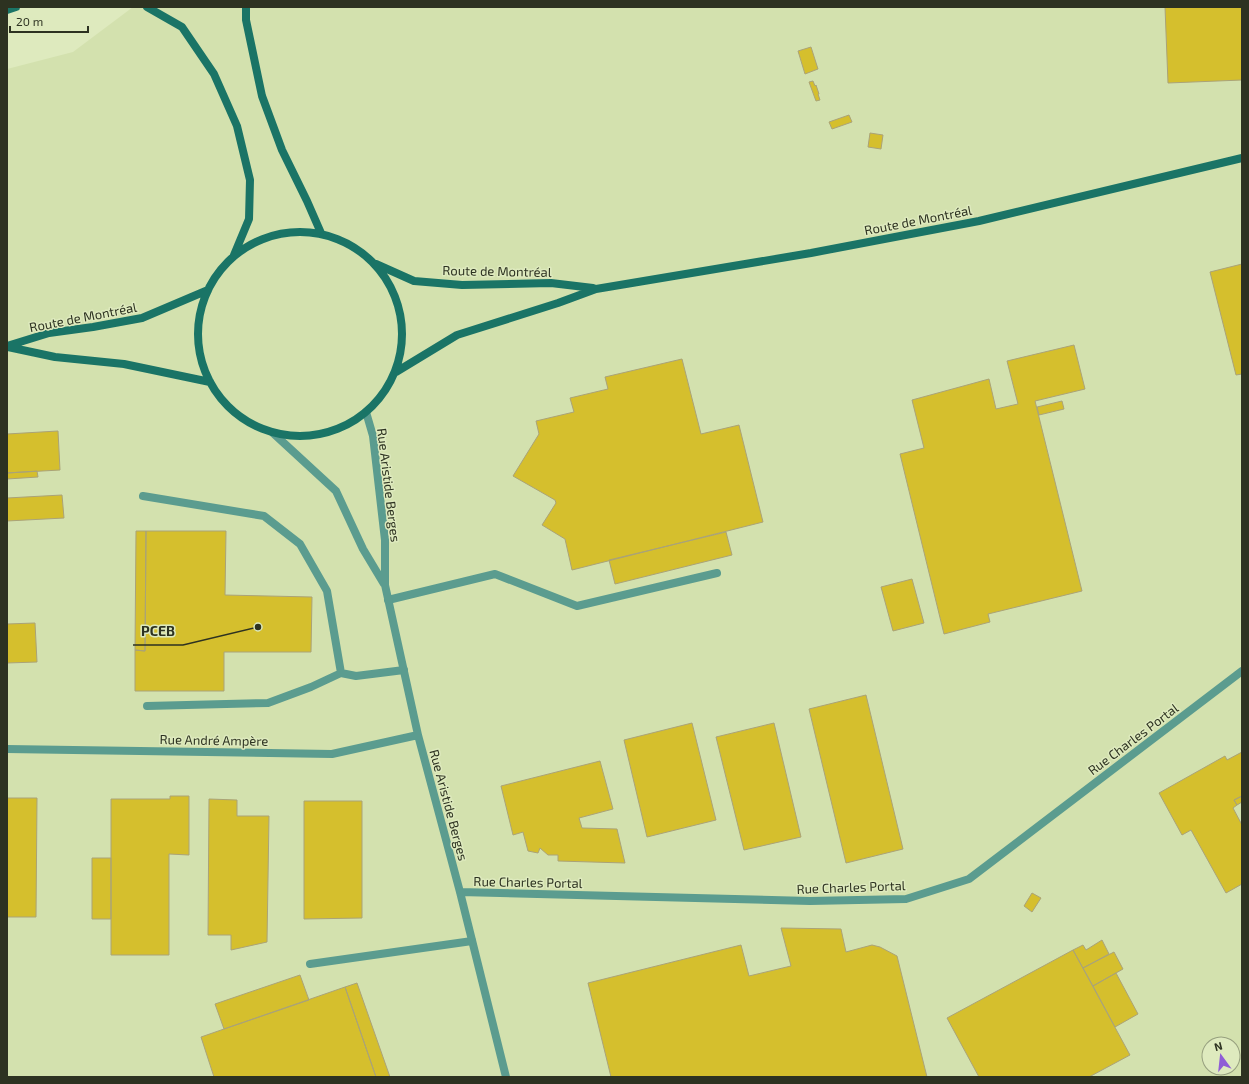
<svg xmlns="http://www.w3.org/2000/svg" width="1249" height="1084" font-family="'Exo 2',sans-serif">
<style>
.built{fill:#d3e1ae;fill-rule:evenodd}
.building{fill:#d5bf2d;stroke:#aaa378}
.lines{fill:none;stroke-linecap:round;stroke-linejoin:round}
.service{stroke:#5b9c8f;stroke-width:8}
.minor{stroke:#5b9c8f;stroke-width:8}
.secondary{stroke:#1a7466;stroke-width:8}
.labels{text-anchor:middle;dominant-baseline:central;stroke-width:3;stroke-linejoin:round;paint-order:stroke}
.street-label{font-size:13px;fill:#2d3221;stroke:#deeabe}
.leader{fill:none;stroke:#2d3221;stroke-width:1.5}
.callout-dot{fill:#2d3221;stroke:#deeabe;stroke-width:1.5}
.callout-label{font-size:14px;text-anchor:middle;font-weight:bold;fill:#2d3221;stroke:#deeabe;stroke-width:3;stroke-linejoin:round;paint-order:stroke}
</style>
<rect width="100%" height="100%" fill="#deeabe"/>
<!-- built -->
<path class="built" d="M 133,7 L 1242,7 L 1242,1077 L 7,1077 L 7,69 L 73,52 ZM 1209,1044 L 1233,1044 L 1233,1068 L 1209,1068 Z"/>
<!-- building -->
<path class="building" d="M 1165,7 L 1242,7 L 1242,80 L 1168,83 Z
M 811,47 L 818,69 L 805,74 L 798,51 Z
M 813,81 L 815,86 L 816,85 L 819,94 L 818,94 L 820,100 L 816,101 L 809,82 Z
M 849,115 L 852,122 L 832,129 L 829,122 Z
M 870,133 L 883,135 L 881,149 L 868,147 Z
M 1242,264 L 1242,374 L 1236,375 L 1210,272 Z
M 1074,345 L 1085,389 L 1035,401 L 1082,591 L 988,614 L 990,622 L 944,634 L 900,454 L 924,448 L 912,400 L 989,379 L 996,409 L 1018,404 L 1007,361 Z
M 682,359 L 701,434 L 739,425 L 763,522 L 572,570 L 565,539 L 542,525 L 556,503 L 555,500 L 513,476 L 539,434 L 536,421 L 574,412 L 570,398 L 608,389 L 605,377 Z
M 1062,401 L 1064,409 L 1039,415 L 1037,407 Z
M 58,431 L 60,470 L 7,473 L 7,434 Z
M 37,471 L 38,477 L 7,479 L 7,473 Z
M 62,495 L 64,518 L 7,521 L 7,498 Z
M 136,531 L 146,531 L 145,651 L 135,650 Z
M 146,531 L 226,531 L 225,595 L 312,597 L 311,652 L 224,652 L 224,691 L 135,691 L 135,650 L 145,651 Z
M 726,532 L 732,555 L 615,584 L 609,560 Z
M 912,579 L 924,623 L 893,631 L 881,587 Z
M 35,623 L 37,662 L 7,663 L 7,624 Z
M 866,695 L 903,849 L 846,863 L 809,709 Z
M 692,723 L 716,820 L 647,837 L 624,740 Z
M 774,723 L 801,837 L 744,850 L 716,737 Z
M 1242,752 L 1242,796 L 1234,800 L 1237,805 L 1233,808 L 1242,825 L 1242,884 L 1226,893 L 1191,830 L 1182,835 L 1159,793 L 1225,756 L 1227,760 Z
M 600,761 L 613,809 L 579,818 L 582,828 L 617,829 L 625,863 L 558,861 L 558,855 L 548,855 L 540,848 L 538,853 L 528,851 L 523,832 L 513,835 L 501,786 Z
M 170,796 L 189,796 L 189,855 L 169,854 L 169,955 L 111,955 L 111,799 L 170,799 Z
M 1242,796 L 1242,802 L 1237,805 L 1234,800 Z
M 7,798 L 37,798 L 36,917 L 7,917 Z
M 209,799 L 237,800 L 237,816 L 269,816 L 267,942 L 231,950 L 231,935 L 208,935 Z
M 304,801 L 362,801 L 362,918 L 304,919 Z
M 92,858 L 111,858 L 111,919 L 92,919 Z
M 1032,893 L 1041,898 L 1032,912 L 1024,906 Z
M 781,928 L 841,929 L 846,952 L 872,945 L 880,947 L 897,956 L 927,1077 L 611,1077 L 588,983 L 741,945 L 749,976 L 791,966 Z
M 1102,940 L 1109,954 L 1083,968 L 1073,950 L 1083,945 L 1086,950 Z
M 1073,950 L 1130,1055 L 1089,1077 L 979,1077 L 947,1018 Z
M 1114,952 L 1123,969 L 1093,986 L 1083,968 Z
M 1116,973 L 1138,1014 L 1115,1027 L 1093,986 Z
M 300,975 L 309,1000 L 224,1029 L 215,1004 Z
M 357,983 L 390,1077 L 376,1077 L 345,987 Z
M 345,987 L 376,1077 L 214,1077 L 201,1037 Z"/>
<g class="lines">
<!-- service -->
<path class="service" d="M 143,496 L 264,516 L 300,544 L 327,591 L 341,673 L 356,676 L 404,670
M 388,600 L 495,574 L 577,606 L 717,573
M 147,706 L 268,703 L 311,687 L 341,673
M 310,964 L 472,941"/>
<!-- minor -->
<path class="minor" d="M 366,412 L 373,436 L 385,540 L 385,585 L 418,735 L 460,892 L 506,1077
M 273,433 L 336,491 L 363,549 L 384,584
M 7,749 L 332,754 L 418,735
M 460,892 L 810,901 L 906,899 L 969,879 L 1242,671"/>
<!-- secondary -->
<path class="secondary" d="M 147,7 L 182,27 L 214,74 L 237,126 L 250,180 L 249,219 L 234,255
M 246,7 L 246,20 L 262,96 L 282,150 L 307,201 L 321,233
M 7,10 L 16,7
M198 334a102 102 0 1 1 204 0a102 102 0 1 1-204 0Z
M 376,264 L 414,281 L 462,285 L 551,283 L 593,288
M 7,346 L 49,333 L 93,327 L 142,318 L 208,290
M 8,347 L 55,357 L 124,364 L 210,382
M 396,372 L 457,335 L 558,303 L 596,289 L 811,253 L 979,221 L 1242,158"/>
</g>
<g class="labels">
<!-- street labels -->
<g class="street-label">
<text transform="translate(918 220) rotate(-11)">Route de Montréal</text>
<text transform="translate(497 271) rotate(1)">Route de Montréal</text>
<text transform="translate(83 317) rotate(-11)">Route de Montréal</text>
<text transform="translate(389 485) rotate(83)">Rue Aristide Berges</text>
<text transform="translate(1133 739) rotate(-37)">Rue Charles Portal</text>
<text transform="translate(214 740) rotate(1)">Rue André Ampère</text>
<text transform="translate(449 805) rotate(75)">Rue Aristide Berges</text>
<text transform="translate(528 882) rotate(1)">Rue Charles Portal</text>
<text transform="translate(851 887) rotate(-2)">Rue Charles Portal</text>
</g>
</g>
<!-- callouts -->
<path class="leader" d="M258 627L183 645H133"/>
<circle class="callout-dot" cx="258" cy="627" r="4"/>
<g class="callout-label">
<text x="158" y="636">PCEB</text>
</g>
<!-- border -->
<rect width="1249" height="1084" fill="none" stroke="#2d3221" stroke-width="16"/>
<!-- north arrow -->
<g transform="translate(1221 1056) rotate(345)"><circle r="19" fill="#deeabe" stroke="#97a07f"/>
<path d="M0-3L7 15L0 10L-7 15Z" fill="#8f5dd6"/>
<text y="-6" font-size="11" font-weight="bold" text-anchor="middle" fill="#2d3221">N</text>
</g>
<!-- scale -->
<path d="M10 26v6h78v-6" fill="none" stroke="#2d3221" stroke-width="2"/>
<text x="16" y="26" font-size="12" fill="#2d3221" stroke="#deeabe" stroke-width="3" paint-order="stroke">20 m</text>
</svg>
